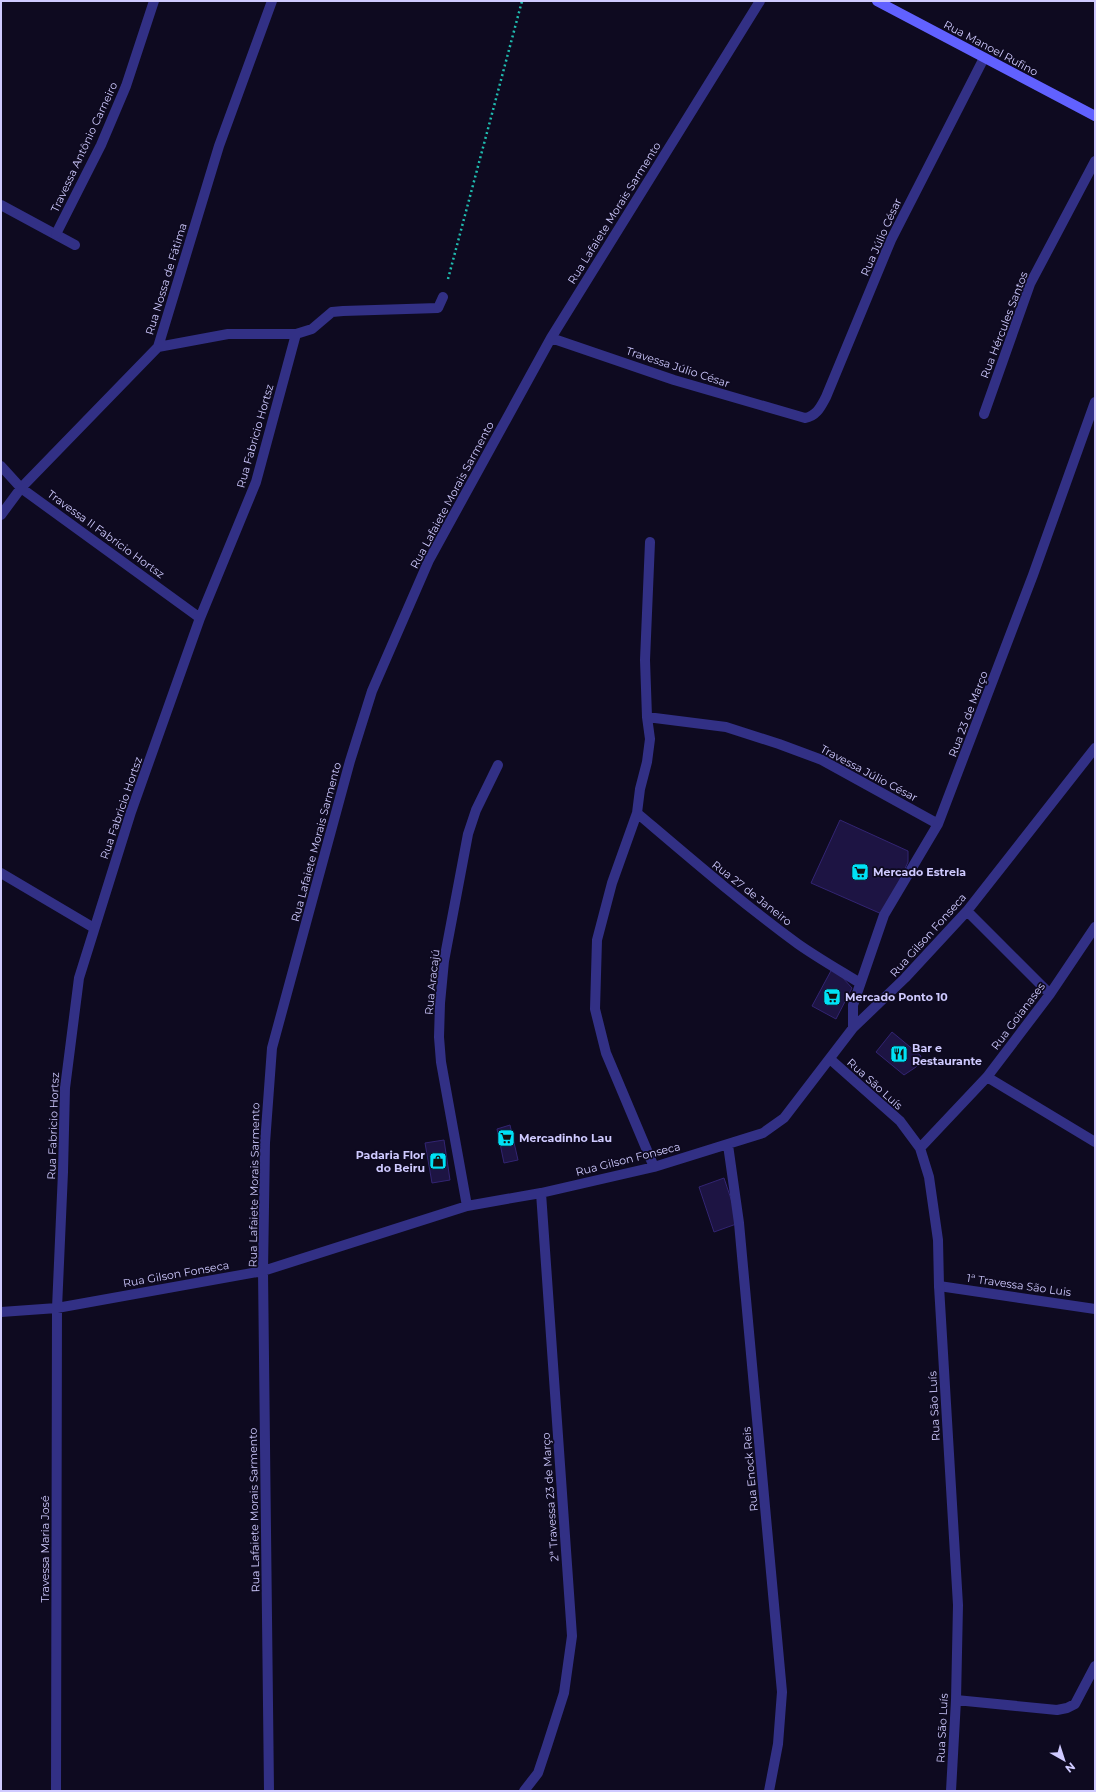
<svg xmlns="http://www.w3.org/2000/svg" width="1096" height="1792" font-family="Montserrat,sans-serif">
<style>
.building{fill:#1d1443;stroke:#322472}
.lines{fill:none;stroke-linecap:round;stroke-linejoin:round}
.path{stroke:#20bcb0;stroke-width:2.5;stroke-dasharray:2 3;stroke-linecap:butt}
.service{stroke:#323085;stroke-width:10}
.minor{stroke:#323085;stroke-width:10}
.secondary{stroke:#6161ff;stroke-width:10}
.labels{text-anchor:middle;dominant-baseline:central;stroke-width:3.5;stroke-linejoin:round;paint-order:stroke}
.street-label{font-size:11px;fill:#cfcaff;stroke:#0e0a20}
.poi-label{font-size:11px;font-weight:bold;fill:#cfcaff;stroke:#0e0a20;text-anchor:start}
</style>
<rect width="100%" height="100%" fill="#0e0a20"/>
<!-- building -->
<path class="building" d="M 840,820 L 908,851 L 908,862 L 884,915 L 811,883 Z
M 833,967 L 852,988 L 836,1019 L 812,1006 Z
M 892,1032 L 921,1056 L 916,1067 L 904,1075 L 876,1052 Z
M 510,1125 L 518,1160 L 504,1163 L 497,1129 Z
M 444,1140 L 450,1180 L 432,1183 L 425,1143 Z
M 724,1178 L 739,1223 L 714,1232 L 699,1187 Z"/>
<g class="lines">
<!-- path -->
<path class="path" d="M 448,279 L 522,1"/>
<!-- service -->
<path class="service" d="M 1,205 L 75,245
M 1,873 L 94,928
M 939,1286 L 1095,1309"/>
<!-- minor -->
<path class="minor" d="M 56,234 L 101,145 L 126,86 L 154,1
M 551,338 L 674,380 L 805,418 C 817,416 821,406 826,397 L 891,240 L 984,58
M 158,347 L 228,334 L 296,334 L 312,329 L 332,312 L 343,311 L 438,308 L 443,297
M 984,414 L 1030,284 L 1095,161
M 1,466 L 21,488 L 200,618
M 1,515 L 21,488 L 158,347 L 219,146 L 272,1
M 650,542 L 645,660 L 647,717 L 650,739 L 647,762 L 640,789 L 637,813 L 612,883 L 597,940 L 595,1009 L 606,1053 L 654,1167
M 647,717 L 726,727 L 779,744 L 822,760 L 938,824
M 637,813 C 690,858 742,903 798,944 C 818,958 839,970 860,983
M 967,911 L 1050,994
M 853,1028 L 853,1005 L 884,915 L 938,824 L 1033,575 L 1095,402
M 830,1059 L 900,1121 L 920,1148 L 929,1177 L 938,1240 L 939,1286 L 958,1605 L 956,1700 L 951,1791
M 987,1077 L 1095,1142
M 728,1145 L 739,1223 L 782,1692 L 778,1744 L 769,1791
M 920,1148 L 987,1077 L 1050,994 L 1095,927
M 467,1206 L 441,1062 L 439,1037 L 440,1003 L 444,961 L 468,834 L 476,810 L 498,765
M 1,1312 L 57,1308 L 263,1271 L 467,1206 L 541,1193 L 654,1167 L 763,1133 L 784,1118 L 853,1028 L 905,978 L 967,911 L 1095,748
M 956,1700 L 1057,1710 L 1067,1708 L 1075,1704 L 1095,1666
M 56,1791 L 57,1308 L 63,1172 L 65,1088 L 79,978 L 131,812 L 200,618 L 256,482 L 296,334
M 269,1791 L 263,1271 L 265,1143 L 272,1048 L 350,761 L 372,691 L 429,560 L 551,338 L 760,1
M 524,1791 L 538,1773 L 547,1746 L 564,1693 L 572,1636 L 541,1193"/>
<!-- secondary -->
<path class="secondary" d="M 877,1 L 1095,116"/>
</g>
<!-- icons -->
<defs>
<symbol id="supermarket-square" viewBox="-11 -11 22 22"><rect x="-9" y="-9" width="18" height="18" rx="4" fill="#00e1f5" stroke="#0e0a20"/><path d="M-6-5.5h2.5l.6 2H6L4.5 2H-2.5L-4.4-4H-6ZM-1.5 3.2a1.3 1.3 0 1 0 .1 0ZM3 3.2a1.3 1.3 0 1 0 .1 0Z" fill="#111"/></symbol>
<symbol id="restaurant-square" viewBox="-11 -11 22 22"><rect x="-9" y="-9" width="18" height="18" rx="4" fill="#00e1f5" stroke="#0e0a20"/><path d="M-5-6h1v4h1v-4h1v4h1v-4h1v5L-1.5 .5V6h-2V.5L-5-1ZM5-6V6H3V1.5H1.5Q1.5-4 5-6Z" fill="#111"/></symbol>
<symbol id="shop-square" viewBox="-11 -11 22 22"><rect x="-9" y="-9" width="18" height="18" rx="4" fill="#00e1f5" stroke="#0e0a20"/><path d="M-5-2.5h2.3a2.7 3.5 0 0 1 5.4 0H5L5.5 6h-11ZM-1.5-2.5h3a1.5 2.3 0 0 0-3 0Z" fill="#111"/></symbol>
</defs>
<g fill-rule="evenodd">
<use href="#supermarket-square" x="850" y="862" width="20" height="20"/>
<use href="#supermarket-square" x="822" y="987" width="20" height="20"/>
<use href="#restaurant-square" x="889" y="1044" width="20" height="20"/>
<use href="#supermarket-square" x="496" y="1128" width="20" height="20"/>
<use href="#shop-square" x="428" y="1151" width="20" height="20"/>
</g>
<g class="labels">
<!-- street labels -->
<g class="street-label">
<text transform="translate(991 48) rotate(28)">Rua Manoel Rufino</text>
<text transform="translate(84 147) rotate(-65)">Travessa Antônio Carneiro</text>
<text transform="translate(614 213) rotate(-58)">Rua Lafaiete Morais Sarmento</text>
<text transform="translate(881 237) rotate(-66)">Rua Júlio César</text>
<text transform="translate(166 279) rotate(-73)">Rua Nossa de Fátima</text>
<text transform="translate(1004 325) rotate(-69)">Rua Hércules Santos</text>
<text transform="translate(678 367) rotate(18)">Travessa Júlio César</text>
<text transform="translate(255 436) rotate(-74)">Rua Fabricio Hortsz</text>
<text transform="translate(452 495) rotate(-62)">Rua Lafaiete Morais Sarmento</text>
<text transform="translate(106 534) rotate(36)">Travessa II Fabricio Hortsz</text>
<text transform="translate(968 714) rotate(-69)">Rua 23 de Março</text>
<text transform="translate(869 773) rotate(28)">Travessa Júlio César</text>
<text transform="translate(121 808) rotate(-71)">Rua Fabricio Hortsz</text>
<text transform="translate(316 842) rotate(-75)">Rua Lafaiete Morais Sarmento</text>
<text transform="translate(752 893) rotate(38)">Rua 27 de Janeiro</text>
<text transform="translate(928 935) rotate(-48)">Rua Gilson Fonseca</text>
<text transform="translate(432 982) rotate(-84)">Rua Aracajú</text>
<text transform="translate(1018 1016) rotate(-53)">Rua Goianases</text>
<text transform="translate(875 1084) rotate(42)">Rua São Luís</text>
<text transform="translate(53 1126) rotate(-88)">Rua Fabricio Hortsz</text>
<text transform="translate(628 1159) rotate(-14)">Rua Gilson Fonseca</text>
<text transform="translate(254 1185) rotate(-89)">Rua Lafaiete Morais Sarmento</text>
<text transform="translate(176 1274) rotate(-10)">Rua Gilson Fonseca</text>
<text transform="translate(1019 1285) rotate(8)">1ª Travessa São Luis</text>
<text transform="translate(934 1406) rotate(-93)">Rua São Luís</text>
<text transform="translate(750 1469) rotate(-95)">Rua Enock Reis</text>
<text transform="translate(550 1497) rotate(-94)">2ª Travessa 23 de Março</text>
<text transform="translate(254 1510) rotate(-91)">Rua Lafaiete Morais Sarmento</text>
<text transform="translate(45 1549) rotate(-90)">Travessa Maria José</text>
<text transform="translate(942 1728) rotate(-87)">Rua São Luís</text>
</g>
<!-- poi labels -->
<g class="poi-label">
<text x="873" y="872">Mercado Estrela</text>
<text x="845" y="997">Mercado Ponto 10</text>
<text x="912" y="1048">Bar e<tspan x="912" dy="13">Restaurante</tspan></text>
<text x="519" y="1138">Mercadinho Lau</text>
<text x="425" y="1155" text-anchor="end">Padaria Flor<tspan x="425" dy="13">do Beiru</tspan></text>
</g>
</g>
<!-- border -->
<rect width="1096" height="1792" fill="none" stroke="#cfcaff" stroke-width="4"/>
<!-- north arrow -->
<g transform="translate(1064 1760) rotate(141)" stroke="#0e0a20" stroke-width="3" paint-order="stroke">
<path d="M0-3L7 15L0 10L-7 15Z" fill="#cfcaff"/>
<text y="-6" font-size="11" font-weight="bold" text-anchor="middle" fill="#cfcaff">N</text>
</g>
</svg>
